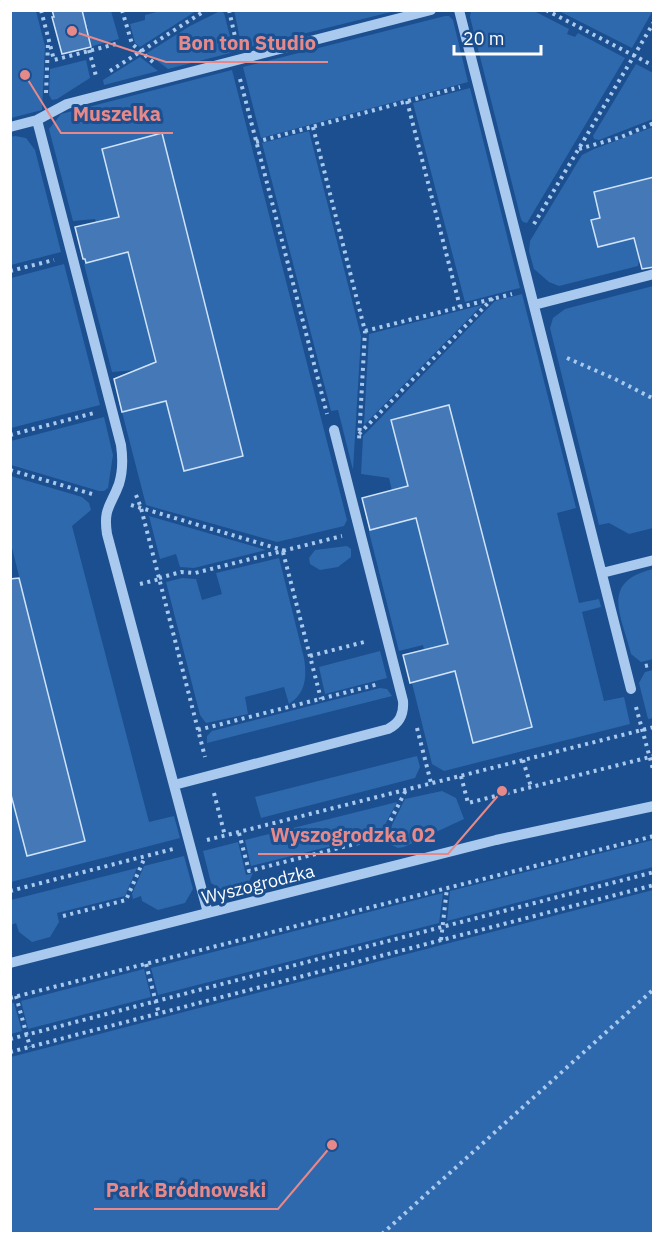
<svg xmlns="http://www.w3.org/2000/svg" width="664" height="1244" font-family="'IBM Plex Sans',sans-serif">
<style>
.green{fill:#2e69ad}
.building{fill:#4478b7;stroke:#cfe3fa;stroke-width:1.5}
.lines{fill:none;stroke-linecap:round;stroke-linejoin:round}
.path{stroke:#a9c9ee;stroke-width:4;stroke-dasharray:3 4.5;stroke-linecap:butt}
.minor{stroke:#a9c9ee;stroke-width:10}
.labels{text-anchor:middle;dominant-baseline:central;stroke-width:6;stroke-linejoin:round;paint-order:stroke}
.street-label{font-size:18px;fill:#fff;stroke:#1b4f8f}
.leader{fill:none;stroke:#e88989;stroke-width:2}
.callout-dot{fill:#e88989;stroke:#1b4f8f;stroke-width:2}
.callout-label{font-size:20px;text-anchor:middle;font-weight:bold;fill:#e88989;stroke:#1b4f8f;stroke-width:6;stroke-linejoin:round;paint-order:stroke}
</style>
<rect width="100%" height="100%" fill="#1b4f8f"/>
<!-- green -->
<path class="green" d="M 11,10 L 36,11 L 45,46 L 42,110 L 11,118 Z
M 164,10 L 196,11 L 140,47 L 135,43 L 130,24 L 145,20 L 145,15 Z
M 234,10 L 395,10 L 395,11 L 242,49 Z
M 653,10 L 632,48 L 559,11 L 559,10 Z
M 82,11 L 111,11 L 119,39 L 93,46 L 91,45 L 87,29 L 88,27 L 86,27 Z
M 220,11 L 224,13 L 234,52 L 168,69 L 147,53 L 190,26 Z
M 471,11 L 534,11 L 569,29 L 567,34 L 575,37 L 578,33 L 625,58 L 527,223 L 523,222 L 521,219 L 470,17 Z
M 445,16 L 449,16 L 453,20 L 468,82 L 261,138 L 243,67 Z
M 140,57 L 158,71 L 104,85 L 103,80 Z
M 86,60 L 90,78 L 57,99 L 52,100 L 49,95 L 50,69 Z
M 636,64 L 653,73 L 653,119 L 599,140 L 594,139 L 593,136 Z
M 232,70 L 347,520 L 344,526 L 277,542 L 146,505 L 122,412 L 166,401 L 184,471 L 243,456 L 162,134 L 102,149 L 120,219 L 97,225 L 95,219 L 73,221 L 49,129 L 61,114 Z
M 470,88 L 520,288 L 465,302 L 413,103 Z
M 653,127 L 653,177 L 594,192 L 600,218 L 592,220 L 634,238 L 639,259 L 638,266 L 559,286 L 549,282 L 534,269 L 529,251 L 530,241 L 582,155 L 594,149 Z
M 309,131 L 361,336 L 353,470 L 338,410 L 331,411 L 262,143 Z
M 15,136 L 26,138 L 35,150 L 61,252 L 11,265 L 10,137 Z
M 127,248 L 159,371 L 138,376 L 136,370 L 112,372 L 84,264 L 103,259 L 102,254 Z
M 64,264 L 100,405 L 11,428 L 11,278 Z
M 653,286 L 653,528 L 629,534 L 609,523 L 599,525 L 550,328 L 553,318 L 565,309 Z
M 522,294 L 576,508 L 557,513 L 579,603 L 599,599 L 601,607 L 582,612 L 604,701 L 624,697 L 630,724 L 444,771 L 432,764 L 412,683 L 455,671 L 473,743 L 532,727 L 449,405 L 391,420 L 409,491 L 393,495 L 389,478 L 361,474 L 363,436 L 495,301 Z
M 482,305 L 364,425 L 369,334 Z
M 104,417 L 113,455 L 108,488 L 104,491 L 99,491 L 11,465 L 11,441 Z
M 11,476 L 82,497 L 89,503 L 91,510 L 72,526 L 149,822 L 174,816 L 180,838 L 11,882 L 10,791 L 27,856 L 85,841 L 11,544 Z
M 149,516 L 266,550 L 194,568 L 180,567 L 176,554 L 160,559 Z
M 416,518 L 448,644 L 424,650 L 423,645 L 399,651 L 369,532 L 370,530 Z
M 347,546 L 351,549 L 351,557 L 338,567 L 320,570 L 310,564 L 309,558 L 315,550 Z
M 279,558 L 304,658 C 307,677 306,693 289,704 L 284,687 L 245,697 L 248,714 L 206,723 L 200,715 L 166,582 L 182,578 L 196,579 L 202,600 L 222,594 L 216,573 Z
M 653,569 L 653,659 L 641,662 L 631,654 C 621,614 600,582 653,569 Z
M 380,651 L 387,678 L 325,694 L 319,667 Z
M 653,670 L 653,718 L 648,719 L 639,683 L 645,672 Z
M 380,688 L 387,689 L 392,696 L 207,743 L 207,736 L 212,731 Z
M 417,756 L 420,767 L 415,778 L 261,818 L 255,797 Z
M 442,791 L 456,798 L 464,819 L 404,847 L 398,848 L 384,841 L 405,799 Z
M 397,802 L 380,834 L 251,866 L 245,840 Z
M 653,840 L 653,867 L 447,921 L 450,891 Z
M 238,842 L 246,875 L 253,873 L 246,888 L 227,893 L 211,883 L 203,851 Z
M 184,856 L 193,889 L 185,903 L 158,910 L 142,901 L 141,896 L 133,899 L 132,894 L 144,866 Z
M 137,868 L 125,896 L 57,913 L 59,922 L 50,937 L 32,942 L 19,932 L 16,923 L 11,925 L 11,900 Z
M 653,890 L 653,1233 L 11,1233 L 11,1057 Z
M 443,893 L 439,923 L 158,995 L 151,968 Z
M 144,969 L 151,997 L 28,1029 L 21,1001 Z
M 11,1003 L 14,1003 L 22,1031 L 11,1034 Z"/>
<!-- building -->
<path class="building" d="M 52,10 L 82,10 L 91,47 L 62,54 L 52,17 L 54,17 Z
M 162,133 L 243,456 L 184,471 L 166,401 L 122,412 L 114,379 L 156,362 L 128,252 L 86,263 L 85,259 L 83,259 L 75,227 L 119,217 L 102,149 Z
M 654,177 L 654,267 L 642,269 L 634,238 L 598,247 L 591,220 L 600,218 L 594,192 Z
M 449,405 L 532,727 L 473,743 L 455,671 L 410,683 L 403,655 L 448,644 L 416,518 L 370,530 L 362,498 L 408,486 L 391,420 Z
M 19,578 L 85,841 L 27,856 L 10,791 L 10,579 Z"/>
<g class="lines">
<!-- path -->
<path class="path" d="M 41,10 L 54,60 L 116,44
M 122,10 L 132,44 L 153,62
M 229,10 L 236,41
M 546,10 L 654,66
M 89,50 L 96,76
M 110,71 L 206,10
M 240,79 L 327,414
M 46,93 L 48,43
M 407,101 L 460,307
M 313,127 L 365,331 L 359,440
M 256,142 L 460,87
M 579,149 L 621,137 L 654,123
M 534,224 L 654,22
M 10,271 L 54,260
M 365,331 L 512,294
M 567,358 L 615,379 L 654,399
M 359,434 L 493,298
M 10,435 L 94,413
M 10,470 L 92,494
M 136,495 L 141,508 L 205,757
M 131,505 L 286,551
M 283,552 L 321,699
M 159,578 L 181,572 L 195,573 L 342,536
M 140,584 L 160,579
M 310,656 L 368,641
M 645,666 L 654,664
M 636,707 L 654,773
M 417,728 L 431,783
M 198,730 L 379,684
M 523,760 L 531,787
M 461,776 L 468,803 L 654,756
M 214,793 L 225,836
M 239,833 L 249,871 L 382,837 L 406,790
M 207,840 L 654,727
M 10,891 L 173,849
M 63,916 L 126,900 L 145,857
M 10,929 L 12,929
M 441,940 L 447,888
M 146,964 L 159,1014
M 16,996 L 30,1047
M 10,998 L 654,836
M 10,1039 L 654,872
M 10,1052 L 654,885
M 382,1234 L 654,989"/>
<!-- minor -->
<path class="minor" d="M 459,10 L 631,689
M 37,120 L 121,445 C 123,459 123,471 119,484 C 111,506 103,508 107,534 L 208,913
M 10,127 L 37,120 L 67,104 L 431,10
M 534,305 L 654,274
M 602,573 L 654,560
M 174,785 L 388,729 C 400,723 404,714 403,701 L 334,430
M 10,963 L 496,840 L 654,806"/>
</g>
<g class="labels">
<!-- street labels -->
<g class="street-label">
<text transform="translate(258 884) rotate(-14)">Wyszogrodzka</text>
</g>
</g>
<!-- callouts -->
<path class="leader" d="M72 31L166 62H328M25 75L61 133H173M502 791L448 854H258M332 1145L278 1209H94"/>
<g class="callout-dot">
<circle cx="72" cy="31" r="6"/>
<circle cx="25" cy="75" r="6"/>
<circle cx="502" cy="791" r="6"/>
<circle cx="332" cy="1145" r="6"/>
</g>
<g class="callout-label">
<text x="247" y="50">Bon ton Studio</text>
<text x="117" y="121">Muszelka</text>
<text x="353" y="842">Wyszogrodzka 02</text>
<text x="186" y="1197">Park Bródnowski</text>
</g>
<!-- border -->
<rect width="664" height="1244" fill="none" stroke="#ffffff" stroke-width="24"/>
<!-- scale -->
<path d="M454 45v9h87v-9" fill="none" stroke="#ffffff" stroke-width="3"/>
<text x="463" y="45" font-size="18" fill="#ffffff" stroke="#1b4f8f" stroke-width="4.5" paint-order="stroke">20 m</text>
</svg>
